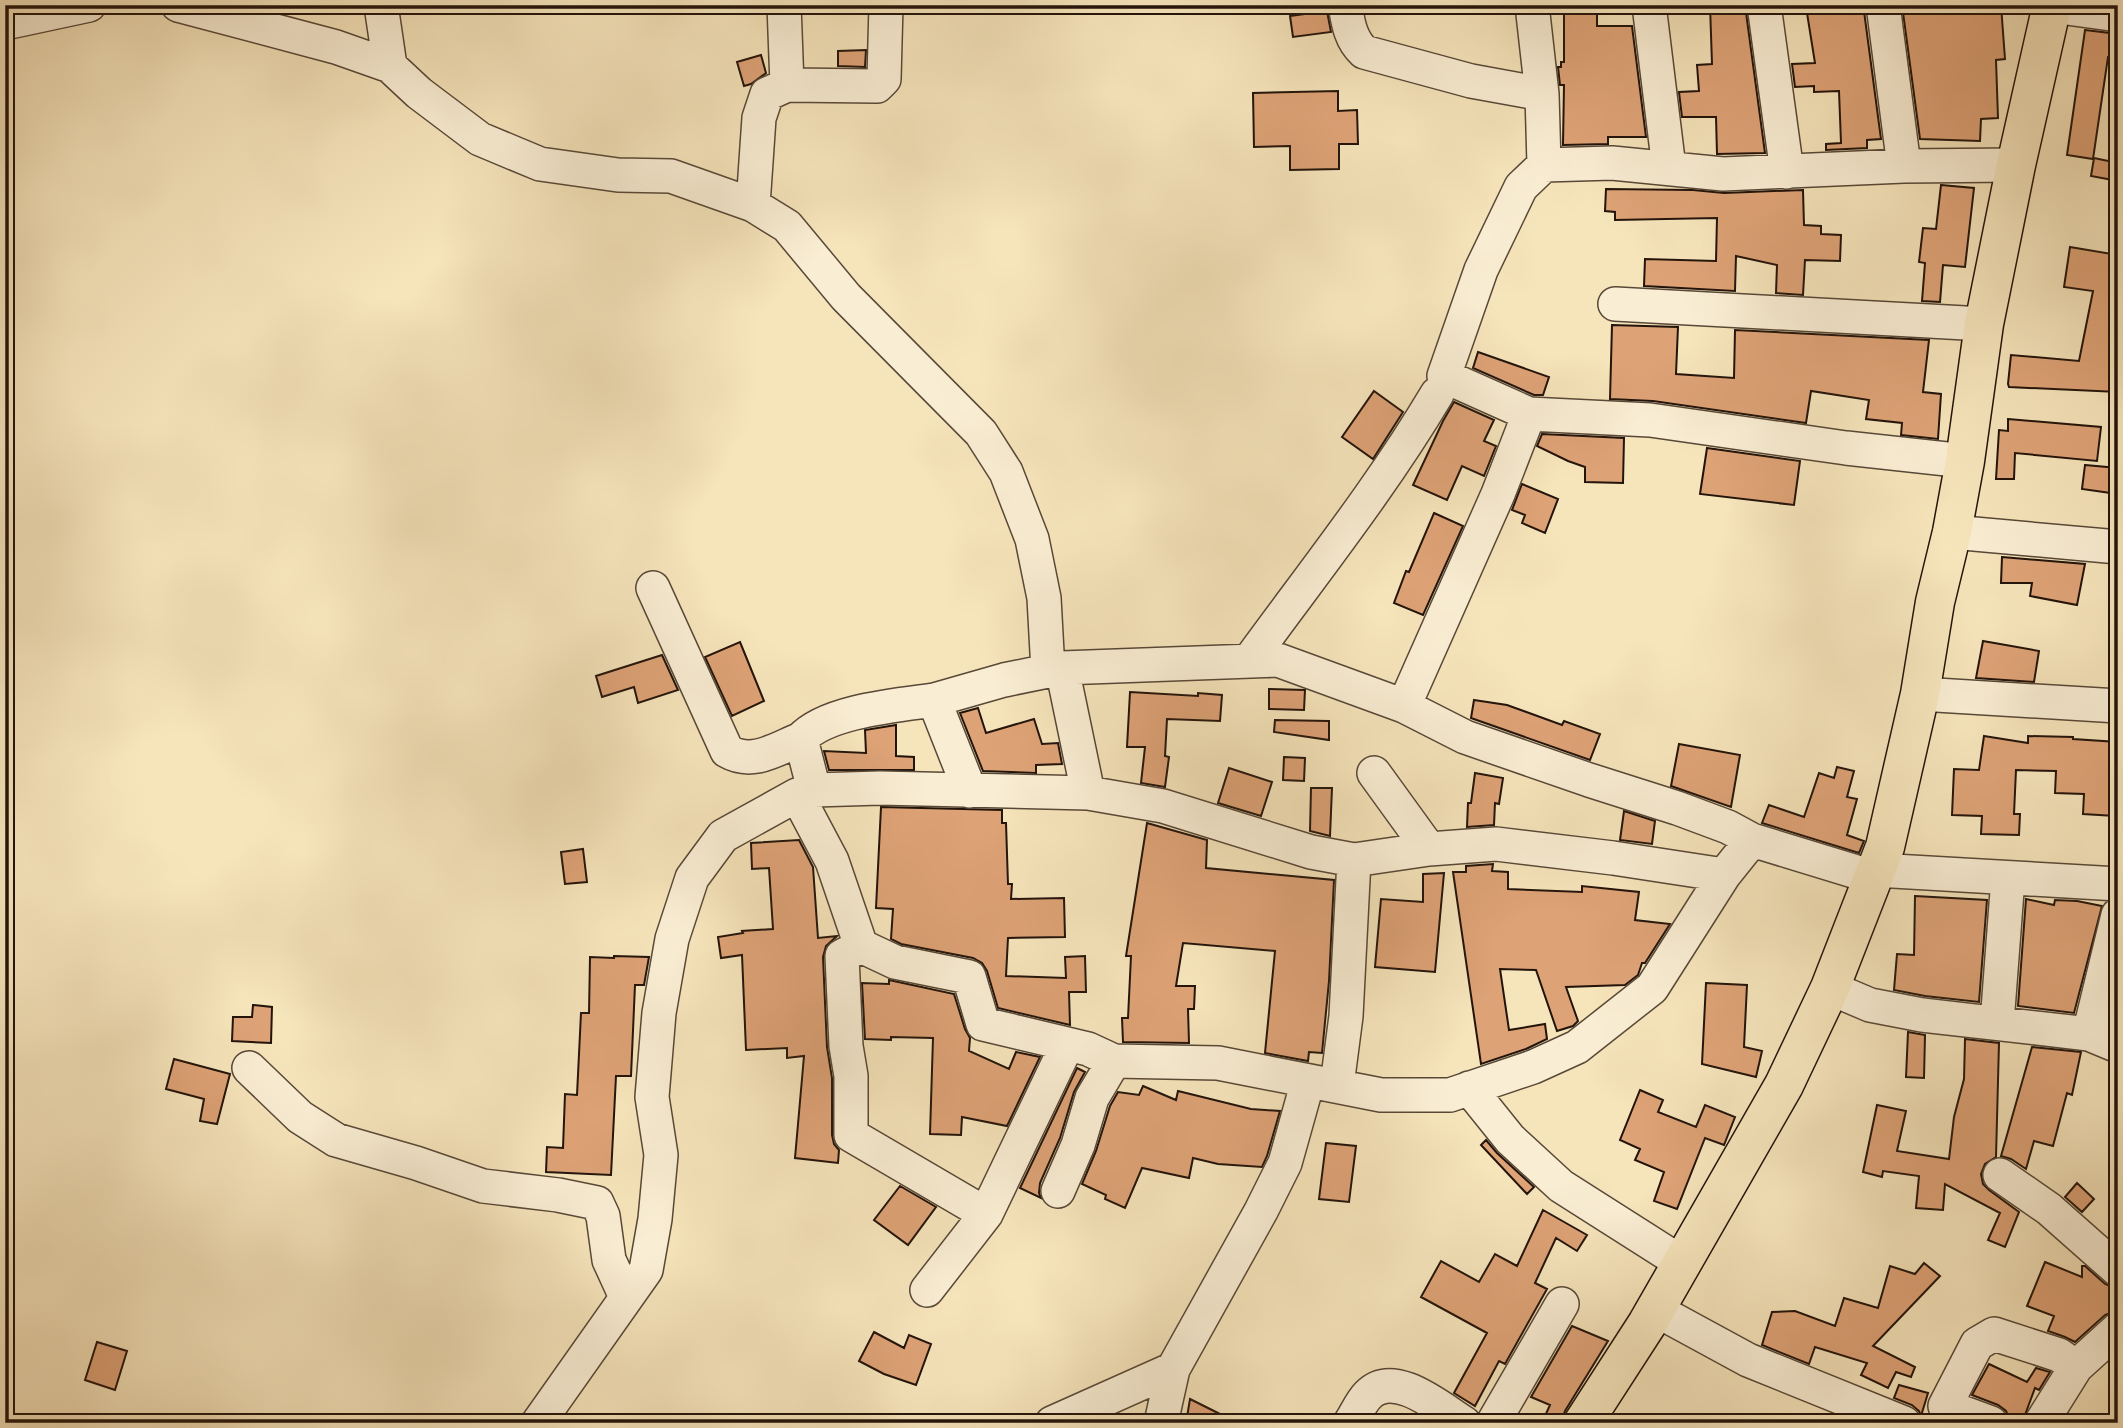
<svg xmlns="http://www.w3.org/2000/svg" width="2123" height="1428" font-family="'Sorts Mill Goudy',serif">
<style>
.building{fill:#dda276;stroke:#23140b;stroke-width:2}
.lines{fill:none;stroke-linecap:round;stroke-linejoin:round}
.minor-casing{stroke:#584837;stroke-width:36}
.major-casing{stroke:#23140b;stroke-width:41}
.minor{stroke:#f9edd3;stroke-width:33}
.major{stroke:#f6e4bb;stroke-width:38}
</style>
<rect width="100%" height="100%" fill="#f6e4bb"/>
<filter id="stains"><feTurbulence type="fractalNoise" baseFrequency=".00286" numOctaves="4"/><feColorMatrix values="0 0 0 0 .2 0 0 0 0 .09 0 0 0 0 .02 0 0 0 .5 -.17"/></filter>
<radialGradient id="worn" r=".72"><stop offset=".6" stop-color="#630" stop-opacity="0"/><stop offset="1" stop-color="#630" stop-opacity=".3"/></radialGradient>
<!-- building -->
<path class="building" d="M 1710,5 L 1745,5 L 1765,153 L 1717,154 L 1716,117 L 1682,117 L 1679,92 L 1699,91 L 1697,65 L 1712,64 Z
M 1902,5 L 2001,5 L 2005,59 L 1996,60 L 1998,118 L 1981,119 L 1980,141 L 1920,139 Z
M 1564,10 L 1597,10 L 1597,26 L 1632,26 L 1646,137 L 1608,137 L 1608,144 L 1563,145 L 1564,85 L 1560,85 L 1558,67 L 1561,67 L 1561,62 L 1564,62 Z
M 1327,11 L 1331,32 L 1293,37 L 1290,16 Z
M 1864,11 L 1881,139 L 1867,140 L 1867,148 L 1826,150 L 1826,144 L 1841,143 L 1839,91 L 1814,92 L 1814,86 L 1795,87 L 1792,64 L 1815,63 L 1807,13 Z
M 2085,30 L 2118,34 L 2118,58 L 2108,57 L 2093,159 L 2067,155 Z
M 866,50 L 865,67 L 838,66 L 838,51 Z
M 761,55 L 766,73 L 751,84 L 744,86 L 737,62 Z
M 1338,91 L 1338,111 L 1357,110 L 1358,144 L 1339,144 L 1339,169 L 1290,170 L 1290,146 L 1254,147 L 1253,93 Z
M 2094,158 L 2118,163 L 2118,181 L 2091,176 Z
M 1941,185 L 1974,188 L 1965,267 L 1943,265 L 1940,302 L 1922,301 L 1925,263 L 1919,262 L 1923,228 L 1936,229 Z
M 1606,189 L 1693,190 L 1724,193 L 1803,190 L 1804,225 L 1821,226 L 1821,234 L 1841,235 L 1840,261 L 1805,260 L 1803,295 L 1776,293 L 1777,265 L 1736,256 L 1735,291 L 1644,286 L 1645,259 L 1716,261 L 1717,218 L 1615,220 L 1615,212 L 1605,211 Z
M 2070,247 L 2118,255 L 2118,327 L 2112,353 L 2118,354 L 2118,392 L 2009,387 L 2008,384 L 2011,355 L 2079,361 L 2093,291 L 2064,287 Z
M 1612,325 L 1678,327 L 1676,374 L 1734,378 L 1735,330 L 1929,340 L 1923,392 L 1941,394 L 1938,439 L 1901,435 L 1902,423 L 1866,419 L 1869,400 L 1811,391 L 1806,423 L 1653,401 L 1610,399 Z
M 1478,352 L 1549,377 L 1543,395 L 1534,395 L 1473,368 Z
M 1374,391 L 1403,412 L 1373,459 L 1342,437 Z
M 1454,402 L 1494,420 L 1484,441 L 1496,446 L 1484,476 L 1462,466 L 1447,500 L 1413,485 L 1443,421 Z
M 2008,419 L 2101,427 L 2097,461 L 2015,453 L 2014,479 L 1996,479 L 1999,430 L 2008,431 Z
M 1542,434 L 1624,438 L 1623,483 L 1585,482 L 1585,467 L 1568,461 L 1537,446 Z
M 1707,448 L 1800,461 L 1794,505 L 1700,494 Z
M 2085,465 L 2118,468 L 2118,494 L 2082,489 Z
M 1522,484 L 1558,499 L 1545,533 L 1522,523 L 1525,515 L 1512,510 Z
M 1434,513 L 1463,526 L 1423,615 L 1394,603 L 1406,571 L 1409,572 Z
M 2002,557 L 2085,564 L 2077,605 L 2030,596 L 2032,583 L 2001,583 Z
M 1983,641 L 2039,651 L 2034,682 L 1976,678 Z
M 740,642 L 764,701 L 732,716 L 705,657 Z
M 662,655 L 678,690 L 638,703 L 634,687 L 602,697 L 596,676 Z
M 1269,689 L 1305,690 L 1304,710 L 1269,709 Z
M 1130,692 L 1198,696 L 1198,693 L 1222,695 L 1220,721 L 1167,719 L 1165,756 L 1169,757 L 1165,787 L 1141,783 L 1145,747 L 1127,747 Z
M 1474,700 L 1507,705 L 1562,725 L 1564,721 L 1600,734 L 1590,760 L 1471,718 Z
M 978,708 L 986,733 L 1034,719 L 1042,744 L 1058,743 L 1062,764 L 1036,765 L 1036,773 L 983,771 L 960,713 Z
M 1275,720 L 1329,721 L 1329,740 L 1274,732 Z
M 896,725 L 896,756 L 914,757 L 914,770 L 829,770 L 824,751 L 866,753 L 865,730 Z
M 1984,736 L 2028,743 L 2028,736 L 2073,737 L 2073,739 L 2118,742 L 2115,816 L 2083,814 L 2084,794 L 2055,793 L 2056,771 L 2016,770 L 2014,814 L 2020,814 L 2019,835 L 1981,834 L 1982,816 L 1952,815 L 1954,769 L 1979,770 Z
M 1679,744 L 1740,755 L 1731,807 L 1671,786 Z
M 1284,757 L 1305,758 L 1304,781 L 1283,780 Z
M 1837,767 L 1854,771 L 1847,797 L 1857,799 L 1847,835 L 1864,841 L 1859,853 L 1762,823 L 1769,805 L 1804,817 L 1819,773 L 1834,778 Z
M 1229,768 L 1272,782 L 1261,816 L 1218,803 Z
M 1475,773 L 1503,778 L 1499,804 L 1495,803 L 1494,825 L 1467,827 L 1468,803 L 1471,803 Z
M 1311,788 L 1332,788 L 1330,836 L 1310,831 Z
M 881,807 L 1002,810 L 1002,823 L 1006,823 L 1008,884 L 1012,884 L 1011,899 L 1064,898 L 1065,937 L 1008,938 L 1006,976 L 1066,978 L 1065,957 L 1085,956 L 1086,992 L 1069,992 L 1070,1025 L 998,1008 L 987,971 L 982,963 L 973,958 L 901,944 L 891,939 L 893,909 L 876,908 Z
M 1624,811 L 1655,821 L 1652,844 L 1620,840 Z
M 1147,823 L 1207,840 L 1206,868 L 1334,880 L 1329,981 L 1322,1053 L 1309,1052 L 1308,1061 L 1265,1053 L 1275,951 L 1183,943 L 1176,986 L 1195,986 L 1194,1009 L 1188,1009 L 1189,1043 L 1123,1042 L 1122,1018 L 1128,1018 L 1131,956 L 1126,956 Z
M 799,840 L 813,867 L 818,938 L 837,936 L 826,946 L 823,957 L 827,1047 L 832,1078 L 832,1135 L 834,1144 L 839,1150 L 838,1163 L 795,1158 L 804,1056 L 787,1058 L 787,1048 L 746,1050 L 742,955 L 721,958 L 718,937 L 743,933 L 742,931 L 773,929 L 769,868 L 752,869 L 751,843 Z
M 583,849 L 587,882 L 565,884 L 561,852 Z
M 1493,864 L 1492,871 L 1508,872 L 1508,889 L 1582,892 L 1582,886 L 1639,892 L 1635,920 L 1670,924 L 1645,963 L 1642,963 L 1638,975 L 1625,985 L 1566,987 L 1578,1021 L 1573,1026 L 1557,1031 L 1536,970 L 1500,969 L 1509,1030 L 1545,1024 L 1547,1039 L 1526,1049 L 1481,1064 L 1453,872 L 1466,872 L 1466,866 Z
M 1444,873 L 1435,972 L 1375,967 L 1381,899 L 1423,902 L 1423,874 Z
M 1915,896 L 1987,900 L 1979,1002 L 1925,996 L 1894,990 L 1897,954 L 1914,955 Z
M 2026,899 L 2054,905 L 2055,900 L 2077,901 L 2102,906 L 2074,1013 L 2018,1006 Z
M 614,956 L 649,957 L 644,985 L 635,985 L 631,1076 L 616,1076 L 611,1175 L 546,1172 L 547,1147 L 563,1148 L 565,1094 L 577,1095 L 581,1013 L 589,1013 L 590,957 L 614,958 Z
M 889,980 L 954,994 L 965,1029 L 970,1038 L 969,1051 L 1009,1069 L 1016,1052 L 1040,1057 L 1007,1126 L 962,1117 L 961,1135 L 930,1134 L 933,1038 L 891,1037 L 891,1040 L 865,1039 L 862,983 L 889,984 Z
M 1706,983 L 1747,985 L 1744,1047 L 1762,1051 L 1756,1077 L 1702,1064 Z
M 253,1005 L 272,1007 L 271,1043 L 232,1041 L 233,1017 L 252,1017 Z
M 1908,1032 L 1925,1035 L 1924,1078 L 1906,1077 Z
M 1965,1039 L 1999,1043 L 1996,1157 L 1985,1164 L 1981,1174 L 1983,1184 L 1989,1190 L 2019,1212 L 2005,1247 L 1988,1240 L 2000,1213 L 1945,1184 L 1943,1210 L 1916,1208 L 1919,1176 L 1883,1171 L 1882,1177 L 1863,1172 L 1877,1105 L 1906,1111 L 1897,1151 L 1949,1159 L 1954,1117 L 1964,1079 Z
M 2032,1047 L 2081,1052 L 2072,1095 L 2067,1093 L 2053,1146 L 2034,1141 L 2026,1169 L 2011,1159 L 2001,1156 Z
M 174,1059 L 230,1074 L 217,1124 L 200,1121 L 204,1099 L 166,1089 Z
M 1077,1068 L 1085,1072 L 1074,1092 L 1060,1138 L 1040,1183 L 1039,1193 L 1041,1198 L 1020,1188 Z
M 1143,1086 L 1176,1100 L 1178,1091 L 1251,1109 L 1280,1111 L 1267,1156 L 1262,1167 L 1218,1164 L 1193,1158 L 1189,1178 L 1142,1168 L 1125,1208 L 1105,1199 L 1106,1195 L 1082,1184 L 1096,1151 L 1110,1106 L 1118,1092 L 1139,1095 Z
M 1640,1090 L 1663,1100 L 1658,1112 L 1696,1127 L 1705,1105 L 1735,1117 L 1724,1145 L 1705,1138 L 1677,1209 L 1654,1201 L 1664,1172 L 1635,1160 L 1640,1149 L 1620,1140 Z
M 1486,1140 L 1497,1153 L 1534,1187 L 1527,1194 L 1481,1145 Z
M 1326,1143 L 1356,1146 L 1349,1202 L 1319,1199 Z
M 2077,1183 L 2094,1199 L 2082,1212 L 2065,1197 Z
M 900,1186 L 936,1207 L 908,1245 L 874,1220 Z
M 1543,1210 L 1587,1235 L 1577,1251 L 1556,1238 L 1535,1283 L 1547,1289 L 1505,1364 L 1499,1361 L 1475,1406 L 1454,1393 L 1487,1333 L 1421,1297 L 1441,1261 L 1479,1282 L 1495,1254 L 1517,1266 Z
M 2045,1262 L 2082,1277 L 2082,1266 L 2085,1266 L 2105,1284 L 2118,1289 L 2118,1310 L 2105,1315 L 2075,1342 L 2065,1337 L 2048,1331 L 2054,1316 L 2027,1306 Z
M 1924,1263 L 1940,1276 L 1873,1346 L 1915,1367 L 1911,1377 L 1896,1372 L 1888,1388 L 1861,1375 L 1867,1363 L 1815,1347 L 1809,1364 L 1762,1345 L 1772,1312 L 1795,1311 L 1835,1326 L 1844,1298 L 1878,1308 L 1890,1266 L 1915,1274 Z
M 1572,1326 L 1608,1341 L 1565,1411 L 1561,1423 L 1554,1423 L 1544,1418 L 1550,1405 L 1531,1397 Z
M 874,1332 L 904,1348 L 909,1335 L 931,1344 L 916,1385 L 884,1374 L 859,1361 Z
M 97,1342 L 127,1351 L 115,1390 L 85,1380 Z
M 1989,1364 L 2027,1382 L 2036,1368 L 2050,1372 L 2039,1390 L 2035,1388 L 2022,1423 L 2010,1421 L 2006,1411 L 1998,1405 L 1972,1395 Z
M 1899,1385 L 1928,1393 L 1921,1416 L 1919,1411 L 1912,1405 L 1894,1398 Z
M 1190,1399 L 1238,1423 L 1186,1423 Z"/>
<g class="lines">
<defs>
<path id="minor" d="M 178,5 L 336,47 L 390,66
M 381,5 L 390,66 L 419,93 L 480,139 L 540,164 L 618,175 L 671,176 L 753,205
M 784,5 L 787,85 L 877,86 L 884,79 L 886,5
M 1345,5 C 1348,22 1350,39 1364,52 L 1471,81 L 1542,94
M 1532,5 L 1542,94 L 1544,165 L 1612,163 L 1723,174 L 1904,166 L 2016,165
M 1649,5 L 1669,168
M 1764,5 L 1787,172
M 1883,5 L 1904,166
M 2052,6 L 2118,15
M 5,23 L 89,5
M 787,85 L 767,94 L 759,118 L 753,205 L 787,226 L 846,297 L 981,433 L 1006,472 L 1032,539 L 1044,598 L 1048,671
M 1615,304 L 1984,324
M 1529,414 L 1444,376 L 1481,270 L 1521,187 L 1544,165
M 1952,532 L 2118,547
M 653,588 L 727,751 C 753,766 776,749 801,739 L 814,790 L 797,795
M 1249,661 C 1313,573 1381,488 1437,394
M 1062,668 L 1088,793 L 1163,806 L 1311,852 L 1354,860 L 1429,849 L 1496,844 L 1613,858 L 1724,875
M 1920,694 L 2118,706
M 1404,706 L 1498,494 L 1529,414 L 1650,420 L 1846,448 L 1965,461
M 801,739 C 826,711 898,705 934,700
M 1374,773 L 1429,849
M 814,790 L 880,788 L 1088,793
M 970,791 L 934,700 L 1004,680 L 1062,668 L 1278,660 L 1404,706 L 1465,737 L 1589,780 L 1677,808 L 1728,827 L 1752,840
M 1876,870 L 2118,884
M 861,946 L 842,956 L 846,1046 L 851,1076 L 851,1135 L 986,1214
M 1830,988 L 1870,1005 L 1922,1015 L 2089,1034 L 2118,1046
M 1997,1023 L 2008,878
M 2089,1034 L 2118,915
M 249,1068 L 300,1117 L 336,1140 L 416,1163 L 483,1186 L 558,1195 L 597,1203 L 603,1216 L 609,1260 L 626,1297
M 1337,1085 L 1346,1016 L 1354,860
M 1469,1088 L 1510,1139 L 1561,1186 L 1682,1263
M 2000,1175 L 2049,1209 L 2118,1270
M 1058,1191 L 1078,1145 L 1092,1098 L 1114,1061
M 927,1290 L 986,1214 L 1067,1045
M 1656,1310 L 1748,1360 L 1904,1423
M 538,1423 L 646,1270 L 655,1219 L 661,1155 L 652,1097 L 659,1013 L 672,939 L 692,878 L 723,836 L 797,795 L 832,861 L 861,946 L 895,962 L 969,977 L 983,1024 L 1088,1049 L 1114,1061 L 1218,1063 L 1381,1095 L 1450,1095 L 1533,1067 L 1577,1047 L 1652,988 L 1724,875 L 1752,840 L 1873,877
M 1052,1423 L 1173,1369 L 1261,1211 L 1285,1163 L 1308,1081
M 1161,1423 L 1173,1369
M 1350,1423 C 1356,1414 1361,1402 1368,1395 C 1394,1368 1440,1408 1464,1423
M 1493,1423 L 1562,1304
M 1991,1423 L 1945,1406 L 1977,1344 L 1994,1334 L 2059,1355 L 2076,1367
M 2041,1423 L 2076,1367 L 2118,1329"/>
<path id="major" d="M 1583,1423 L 1647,1324 L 1784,1085 L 1830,988 L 1885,847 L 1920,694 L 1935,602 L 1952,532 L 1965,461 L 1984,324 L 2016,165 L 2052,5"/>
</defs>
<!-- minor casing -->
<use href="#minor" class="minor-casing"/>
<!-- major casing -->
<use href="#major" class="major-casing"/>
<!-- minor -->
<use href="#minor" class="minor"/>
<!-- major -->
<use href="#major" class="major"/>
</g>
<!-- margin -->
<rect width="2123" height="1428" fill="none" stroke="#f6e4bb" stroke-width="28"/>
<rect x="7" y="7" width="2109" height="1414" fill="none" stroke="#23140b" stroke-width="3.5"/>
<rect x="14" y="14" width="2095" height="1400" fill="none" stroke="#23140b" stroke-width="2"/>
<rect width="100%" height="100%" filter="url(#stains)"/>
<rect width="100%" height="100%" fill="url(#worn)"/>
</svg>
